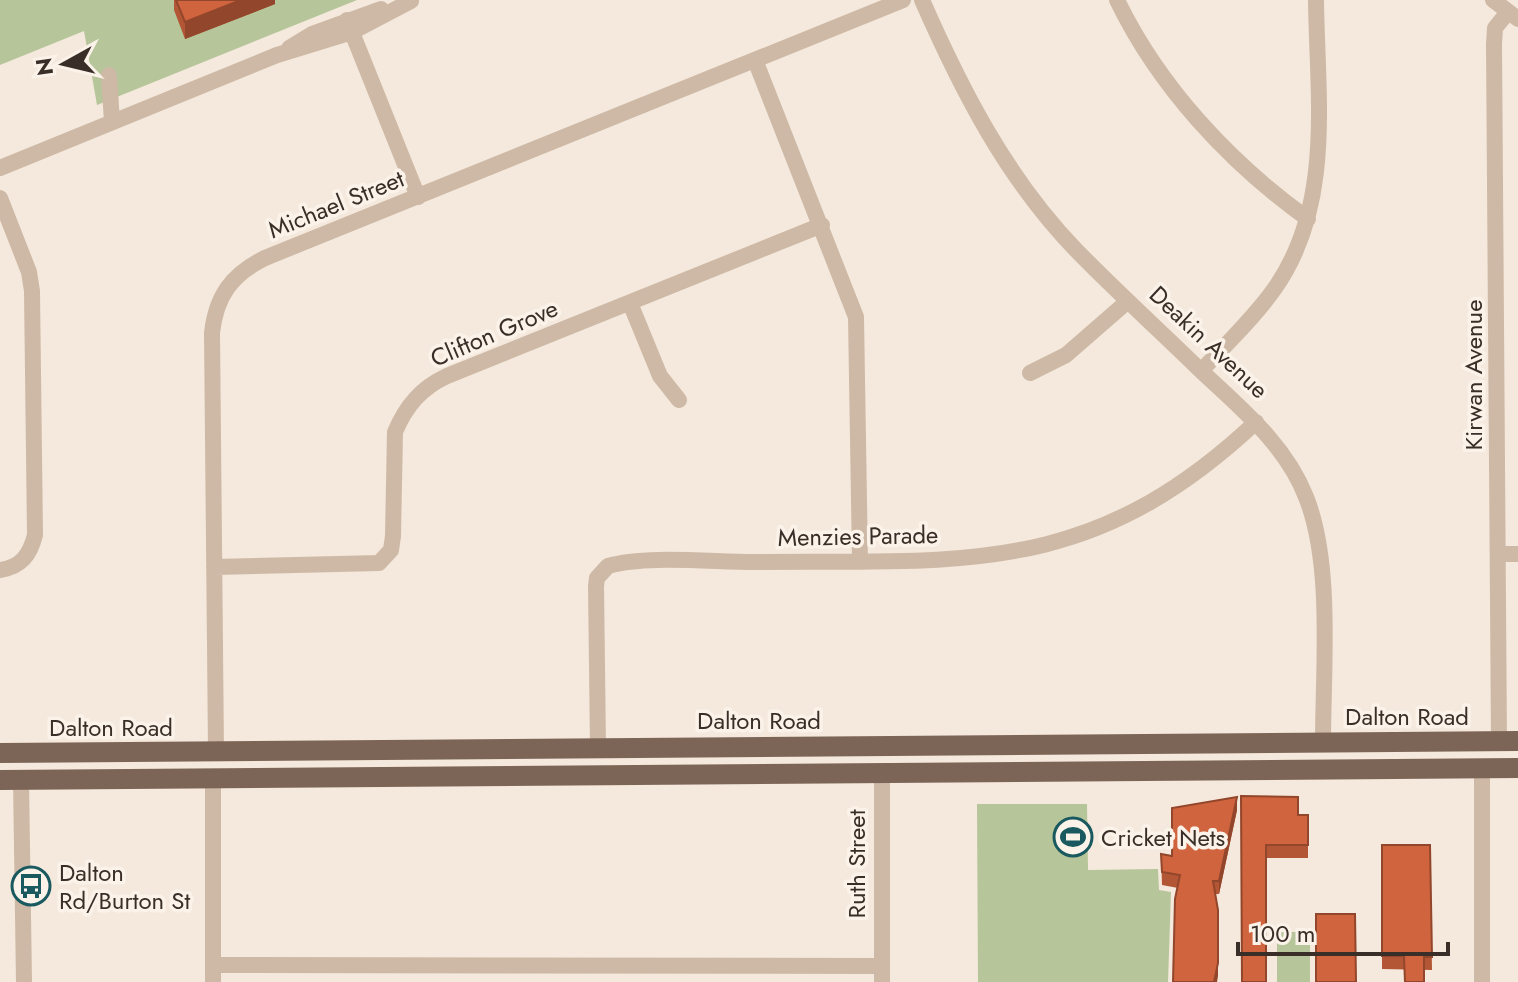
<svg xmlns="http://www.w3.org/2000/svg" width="1518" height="982" font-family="Jost,sans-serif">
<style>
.green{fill:#b6c59a}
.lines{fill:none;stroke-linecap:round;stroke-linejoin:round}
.minor{stroke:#ceb9a6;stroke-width:16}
.major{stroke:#7c6557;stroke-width:20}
.wall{fill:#b35635}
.shaded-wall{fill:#92462b}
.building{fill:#d0643e;stroke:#92462b;stroke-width:2}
.labels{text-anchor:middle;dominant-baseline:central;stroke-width:7;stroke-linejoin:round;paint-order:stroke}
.street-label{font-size:24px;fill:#392e28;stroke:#fbf3e9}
.poi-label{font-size:24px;fill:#392e28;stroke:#fbf3e9;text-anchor:start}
</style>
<rect width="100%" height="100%" fill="#f4e9dc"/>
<!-- green -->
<path class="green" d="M 0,0 L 357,0 L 97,105 L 84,31 L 0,65 Z
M 977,804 L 1087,804 L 1088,870 L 1158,869 L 1159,890 L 1171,892 L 1168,982 L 978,982 Z
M 1277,932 L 1310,932 L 1310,982 L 1277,982 Z"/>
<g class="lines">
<!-- minor -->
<path class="minor" d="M 922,0 C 962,91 1007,179 1077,251 C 1116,291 1158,329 1198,368 C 1239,407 1285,443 1306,497 C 1333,564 1323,669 1323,742
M 1117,0 C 1159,87 1230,163 1308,219
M 1493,0 L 1518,19
M 347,20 L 418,197
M 289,48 L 312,34 L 381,9
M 755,60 L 856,317 L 860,561
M 109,75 L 112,122
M 0,168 L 277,55 L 352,32 L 411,1
M 0,198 L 29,272 L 32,291 L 35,535 C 30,555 21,567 0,570
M 630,303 L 660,376 L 679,400
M 1201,371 C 1226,344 1254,318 1275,288 C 1334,204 1317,96 1316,0
M 1030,373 L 1066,355 L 1128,301
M 1498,554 L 1518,554
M 214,567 L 379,563 L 391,550 L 393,536 L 395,432 C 406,406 421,388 447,376 L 822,225
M 1499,742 L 1494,44 L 1495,28 L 1508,12
M 598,747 L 596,586 L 597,578 L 608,566 C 645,555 712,562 753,562 C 964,560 1090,578 1256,422
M 216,751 L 212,333 C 216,296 232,274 265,258 L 903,0
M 1482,769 L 1482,982
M 21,780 L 24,982
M 213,965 L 882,966
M 213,982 L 213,779
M 882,982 L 882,773"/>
<!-- major -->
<path class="major" d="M 0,753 L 1518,741
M 0,780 L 1518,768"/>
</g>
<!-- wall -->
<path class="wall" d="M 174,0 L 275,0 L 275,4 L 185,39 L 174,10 Z
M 1241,796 L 1298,815 L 1308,815 L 1308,858 L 1266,858 Z
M 1237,810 L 1219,894 L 1215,894 L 1218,910 L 1218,976 L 1178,888 L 1162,885 L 1161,854 L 1172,856 Z
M 1382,845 L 1430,845 L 1432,970 L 1382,969 Z"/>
<!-- shaded-wall -->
<path class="shaded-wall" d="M 241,0 L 275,0 L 275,4 L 185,39 L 185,22 Z
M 1237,797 L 1237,810 L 1219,894 L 1219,881 Z
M 1218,963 L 1218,976 L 1217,982 L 1214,982 Z"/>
<!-- building -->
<path class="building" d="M 176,0 L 241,0 L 185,22 Z
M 1241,796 L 1298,797 L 1298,815 L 1308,815 L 1308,845 L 1266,845 L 1266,982 L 1242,982 Z
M 1237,797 L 1219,881 L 1213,881 L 1218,910 L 1218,963 L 1214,982 L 1173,982 L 1175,899 L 1180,875 L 1162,872 L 1161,854 L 1172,856 L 1172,808 Z
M 1382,845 L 1430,845 L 1432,957 L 1424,957 L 1424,982 L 1405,982 L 1404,956 L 1382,956 Z
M 1316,914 L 1355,914 L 1356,982 L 1316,982 Z"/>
<!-- icons -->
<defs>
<symbol id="stadium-ring" viewBox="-11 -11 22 22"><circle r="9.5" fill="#fbf3e9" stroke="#19595f" stroke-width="1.5"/><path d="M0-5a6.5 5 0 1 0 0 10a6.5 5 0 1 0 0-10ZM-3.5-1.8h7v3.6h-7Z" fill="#19595f"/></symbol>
<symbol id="bus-ring" viewBox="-11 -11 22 22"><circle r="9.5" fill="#fbf3e9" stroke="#19595f" stroke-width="1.5"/><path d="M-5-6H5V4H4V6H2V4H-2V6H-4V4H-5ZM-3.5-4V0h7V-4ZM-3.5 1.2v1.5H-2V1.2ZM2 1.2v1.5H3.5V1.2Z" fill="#19595f"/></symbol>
</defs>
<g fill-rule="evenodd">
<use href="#stadium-ring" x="1051" y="815" width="44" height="44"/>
<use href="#bus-ring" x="9" y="864" width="44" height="44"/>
</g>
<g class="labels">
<!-- street labels -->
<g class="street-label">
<text transform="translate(336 204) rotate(-22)">Michael Street</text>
<text transform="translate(494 333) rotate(-23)">Clifton Grove</text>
<text transform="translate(1209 342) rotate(43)">Deakin Avenue</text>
<text transform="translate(1473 375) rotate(-90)">Kirwan Avenue</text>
<text transform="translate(858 536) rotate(-1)">Menzies Parade</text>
<text x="1407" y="716">Dalton Road</text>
<text x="759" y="720">Dalton Road</text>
<text x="111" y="727">Dalton Road</text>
<text transform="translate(856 864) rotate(-90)">Ruth Street</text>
</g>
<!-- poi labels -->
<g class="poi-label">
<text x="1101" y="837">Cricket Nets</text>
<text x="59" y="872">Dalton<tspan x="59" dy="28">Rd/Burton St</tspan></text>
</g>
</g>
<!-- north arrow -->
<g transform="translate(64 64) rotate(262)" stroke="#fbf3e9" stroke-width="6" paint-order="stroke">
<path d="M0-6L14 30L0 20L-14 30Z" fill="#392e28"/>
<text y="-12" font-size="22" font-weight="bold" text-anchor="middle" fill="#392e28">N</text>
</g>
<!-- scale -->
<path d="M1238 942v12h210v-12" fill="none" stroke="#392e28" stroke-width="4"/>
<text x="1250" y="942" font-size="24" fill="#392e28" stroke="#fbf3e9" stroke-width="6" paint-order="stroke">100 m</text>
</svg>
